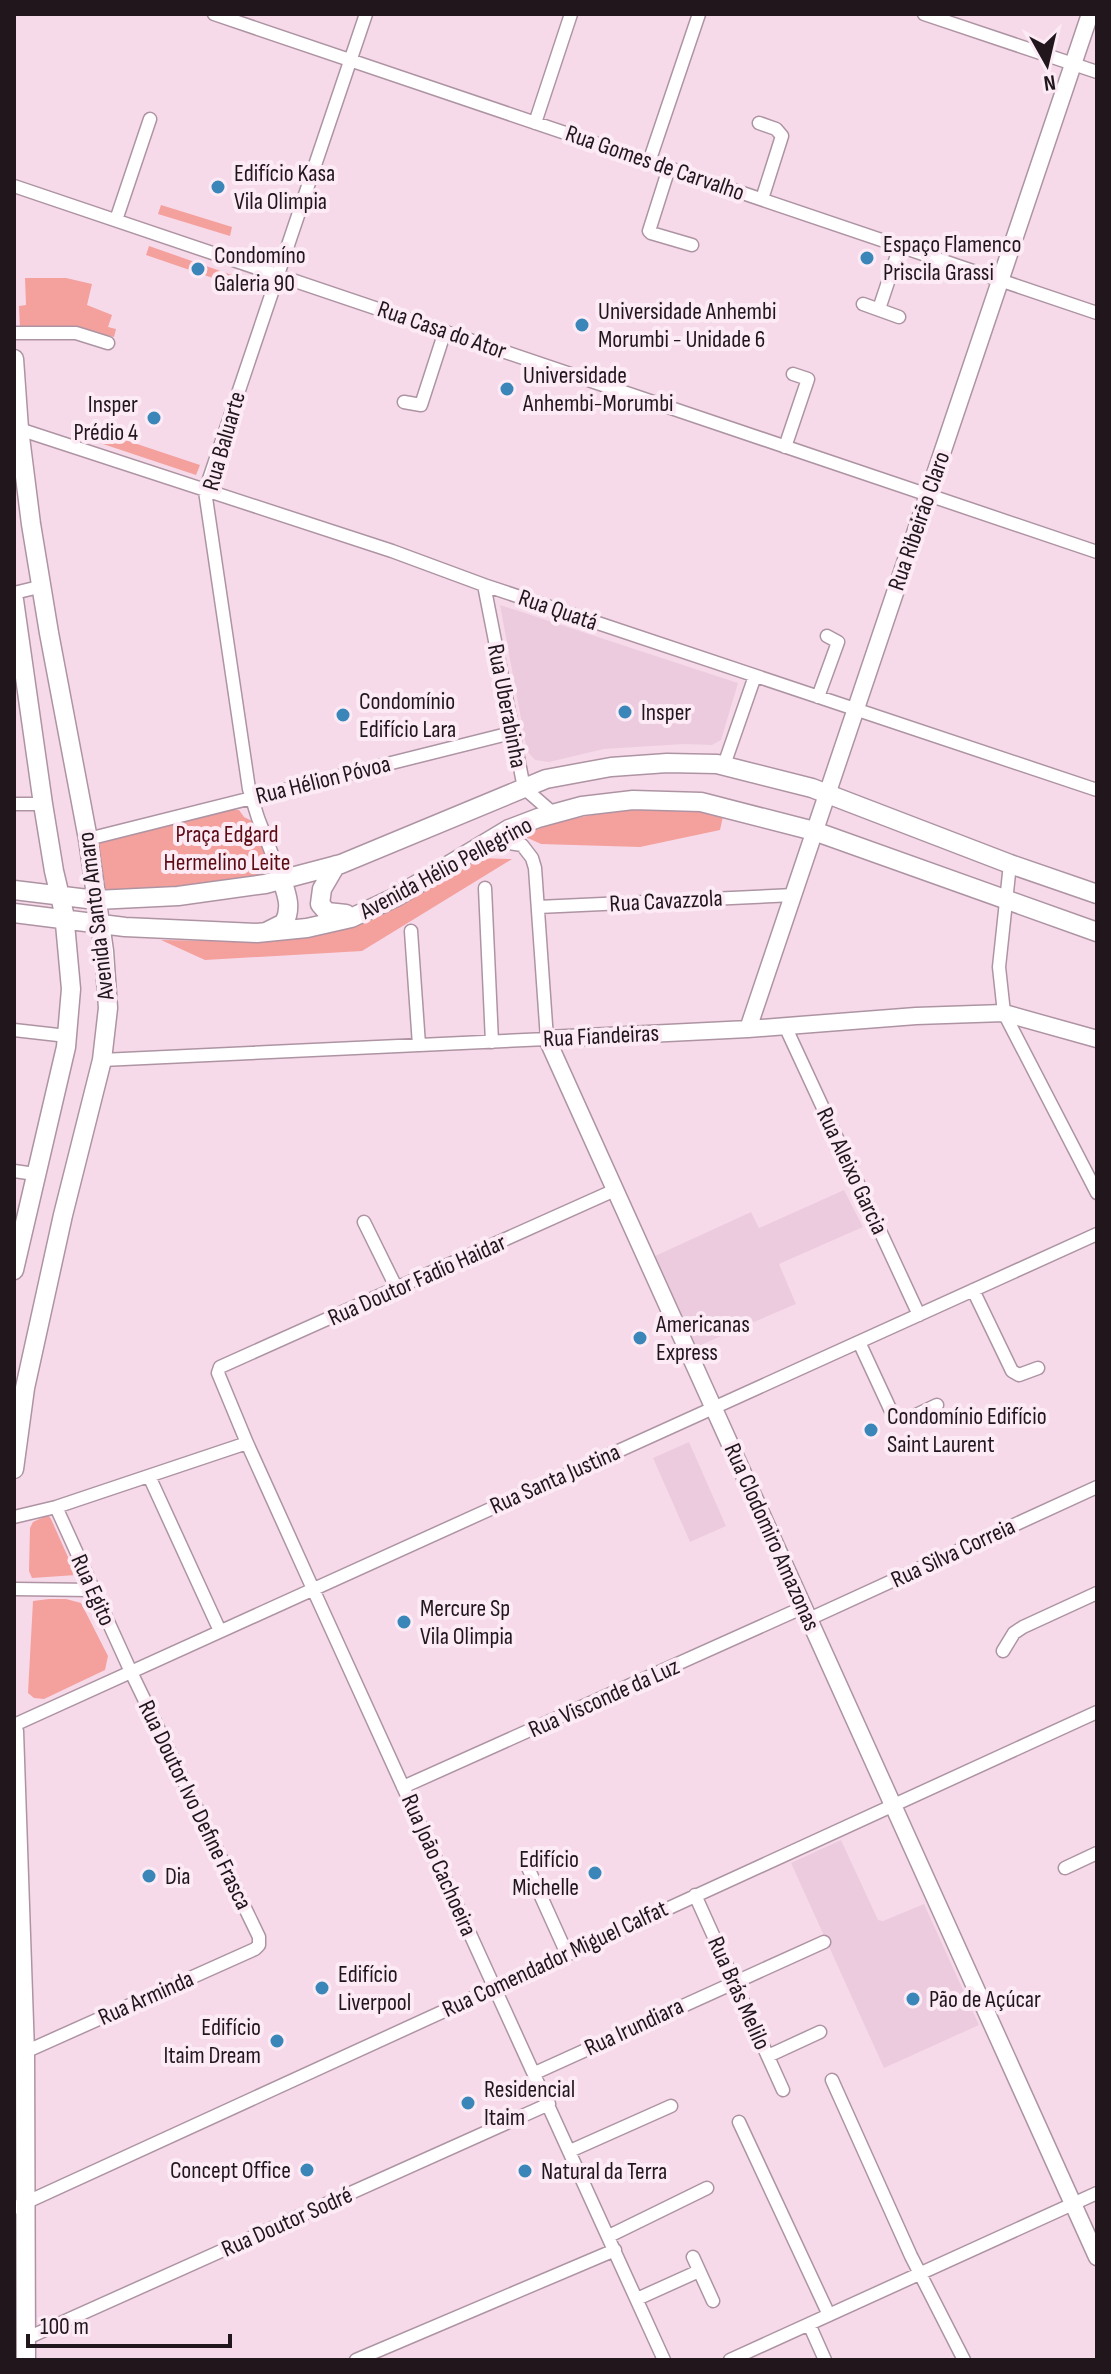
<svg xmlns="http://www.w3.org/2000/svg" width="1111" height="2374" font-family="'Sofia Sans Condensed',sans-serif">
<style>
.built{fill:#edcbdf}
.green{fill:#f4a09c}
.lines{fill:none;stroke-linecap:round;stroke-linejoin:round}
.street-casing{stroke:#ae94a3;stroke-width:15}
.secondary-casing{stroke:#ae94a3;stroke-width:19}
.primary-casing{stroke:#ae94a3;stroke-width:21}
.street{stroke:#fff;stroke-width:12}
.secondary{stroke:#fff;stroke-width:16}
.primary{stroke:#fff;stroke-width:18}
.poi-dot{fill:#3b86b9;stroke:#fcebf5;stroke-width:3}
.labels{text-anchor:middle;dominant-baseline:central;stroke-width:8;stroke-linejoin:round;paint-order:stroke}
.street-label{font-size:24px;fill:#20161c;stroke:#fcebf5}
.poi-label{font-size:24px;fill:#20161c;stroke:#fcebf5;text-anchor:start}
.park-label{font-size:24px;fill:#5d0c14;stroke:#fcebf5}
</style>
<rect width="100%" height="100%" fill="#f6daea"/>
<!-- built -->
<path class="built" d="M 500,605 L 738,683 L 721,740 L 712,745 L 684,744 L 604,749 L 549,762 L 535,760 L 527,751 Z
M 844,1190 L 863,1227 L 779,1264 L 796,1304 L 696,1347 L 655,1256 L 751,1212 L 759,1228 Z
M 689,1442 L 726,1526 L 690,1542 L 653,1458 Z
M 841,1840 L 878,1920 L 883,1921 L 924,1904 L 979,2025 L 884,2068 L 791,1863 Z"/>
<!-- green -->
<path class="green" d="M 161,205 L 232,227 L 230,236 L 158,214 Z
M 149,246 L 263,286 L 260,294 L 146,255 Z
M 25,278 L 66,278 L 92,284 L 87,305 L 112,315 L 108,327 L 116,329 L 114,337 L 74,327 L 20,329 L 19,306 L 26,305 Z
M 86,427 L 200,465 L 196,475 L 82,437 Z
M 638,806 L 724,812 L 720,830 L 640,847 L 541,844 L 519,834 L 541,825 Z
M 230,810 L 239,810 L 244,817 L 252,821 L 274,873 L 251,879 L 156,891 L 104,890 L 101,885 L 105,882 L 103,878 L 99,851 L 95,846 L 105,834 L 128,835 Z
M 478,858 L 512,859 L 362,951 L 205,960 L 161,940 L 270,942 L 341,929 Z
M 48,1515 L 51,1519 L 76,1575 L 32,1578 L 29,1571 L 30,1528 L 33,1522 Z
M 49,1599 L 66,1599 L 81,1603 L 108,1656 L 105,1670 L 44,1699 L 34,1698 L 28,1693 L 33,1601 Z"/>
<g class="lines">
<defs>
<path id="street" d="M 214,14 L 1097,313
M 924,14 L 1097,72
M 535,123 L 571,14
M 759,123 L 776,129 L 782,136 L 762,199
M 649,162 L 699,14
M 669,168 L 649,231 L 651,233 L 692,245
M 14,186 L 1097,552
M 116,220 L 150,119
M 863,304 L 899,317
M 879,309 L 900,246
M 14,333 L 76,333 L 108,343
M 404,402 L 421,405 L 445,331
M 19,429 L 392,551 L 484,585 L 1097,790
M 785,447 L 808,379 L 793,374
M 484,585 L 524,788 L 554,814
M 14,593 L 43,586
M 818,697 L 838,642 L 827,636
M 724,765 L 755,676
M 14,804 L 43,804
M 88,839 L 511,733
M 1010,864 L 999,967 L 1004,1013 L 1097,1193
M 282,880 L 258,818 L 249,789 L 205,491 L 366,14
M 485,888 L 492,1042
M 538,907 L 794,895
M 411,931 L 419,1045
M 785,1026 L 919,1315
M 14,1030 L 67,1036
M 102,1060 L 547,1039 L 535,868 L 532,858 L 522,845 L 509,843 L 488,846
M 14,1171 L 35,1174
M 615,1190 L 220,1367 L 218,1373 L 247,1443 L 313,1589 L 664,2360
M 364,1222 L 397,1289
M 973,1290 L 1012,1371 L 1019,1375 L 1038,1368
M 859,1342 L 891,1411 L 896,1417 L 914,1416 L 937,1405
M 149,1476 L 220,1631
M 14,1517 L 56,1507 L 247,1443
M 14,1589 L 93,1590
M 809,1619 L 1097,1487
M 1003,1651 L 1014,1633 L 1023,1627 L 1097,1593
M 14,1725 L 1097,1234
M 403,1787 L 804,1607
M 525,1861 L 567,1954
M 1065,1868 L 1097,1853
M 695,1895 L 783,2090
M 25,2052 L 255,1949 L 259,1945 L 259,1937 L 131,1672 L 56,1507
M 768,2056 L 820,2032
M 535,2073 L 824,1942
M 832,2080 L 911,2256 L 964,2360
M 739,2122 L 829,2315
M 570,2151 L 671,2106
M 14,2208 L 1097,1712
M 609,2236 L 707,2188
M 693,2257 L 713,2301
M 637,2299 L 699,2271
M 809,2324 L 825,2360
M 25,2339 L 549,2104
M 356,2360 L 615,2250
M 730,2360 L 1097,2193"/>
<path id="secondary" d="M 748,1029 L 1090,14
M 1097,1039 L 1004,1013 L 916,1016 L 748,1029 L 547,1039 L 1097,2257"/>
<path id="primary" d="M 14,359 L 19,429 L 31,524 L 49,633 L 88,839 L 104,951 L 108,1008 L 102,1060 L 63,1215 L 25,1388 L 14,1469
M 14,600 L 43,804 L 54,871 L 64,913 L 71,989 L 66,1047 L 14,1270
M 336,865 L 322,889 L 320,904 L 327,912 L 346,914
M 14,890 L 96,900 L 178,896 L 265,884 L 341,864 L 546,779 L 611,767 L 667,763 L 717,764 L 812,788 L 1010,864 L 1097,894
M 14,913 L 125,927 L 257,933 L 307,928 L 351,918 L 396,897 L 509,829 L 538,818 L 582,806 L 633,800 L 701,802 L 814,831 L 1097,932
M 268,931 L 284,923 C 292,908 287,895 282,880
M 14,1731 L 25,2052 L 26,2360"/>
</defs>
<!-- street casing -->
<use href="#street" class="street-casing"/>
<!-- secondary casing -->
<use href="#secondary" class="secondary-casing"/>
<!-- primary casing -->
<use href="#primary" class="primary-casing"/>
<!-- street -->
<use href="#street" class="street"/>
<!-- secondary -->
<use href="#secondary" class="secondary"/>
<!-- primary -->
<use href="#primary" class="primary"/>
</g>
<!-- markers -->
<g class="poi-dot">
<circle cx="218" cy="187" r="8"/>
<circle cx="867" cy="258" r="8"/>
<circle cx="198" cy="269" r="8"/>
<circle cx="582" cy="325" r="8"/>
<circle cx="507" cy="389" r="8"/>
<circle cx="154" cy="418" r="8"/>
<circle cx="625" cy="712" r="8"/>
<circle cx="343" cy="715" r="8"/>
<circle cx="640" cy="1338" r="8"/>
<circle cx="871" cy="1430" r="8"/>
<circle cx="404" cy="1622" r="8"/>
<circle cx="595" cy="1873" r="8"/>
<circle cx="149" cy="1876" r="8"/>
<circle cx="322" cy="1988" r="8"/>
<circle cx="913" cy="1999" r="8"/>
<circle cx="277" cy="2041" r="8"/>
<circle cx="468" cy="2103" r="8"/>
<circle cx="307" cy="2170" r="8"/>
<circle cx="525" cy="2171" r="8"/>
</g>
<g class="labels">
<!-- street labels -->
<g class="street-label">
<text transform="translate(655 163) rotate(19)">Rua Gomes de Carvalho</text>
<text transform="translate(442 330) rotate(19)">Rua Casa do Ator</text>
<text transform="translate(224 441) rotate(-74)">Rua Baluarte</text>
<text transform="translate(919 521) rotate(-71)">Rua Ribeirão Claro</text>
<text transform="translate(558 610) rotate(19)">Rua Quatá</text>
<text transform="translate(507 706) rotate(79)">Rua Uberabinha</text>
<text transform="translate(323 780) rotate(-14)">Rua Hélion Póvoa</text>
<text transform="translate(446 868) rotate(-28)">Avenida Hélio Pellegrino</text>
<text transform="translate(666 901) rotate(-3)">Rua Cavazzola</text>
<text transform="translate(96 916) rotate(-97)">Avenida Santo Amaro</text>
<text transform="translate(601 1036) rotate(-3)">Rua Fiandeiras</text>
<text transform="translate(852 1171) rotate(65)">Rua Aleixo Garcia</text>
<text transform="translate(417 1280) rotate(-24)">Rua Doutor Fadio Haidar</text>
<text transform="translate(555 1479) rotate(-24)">Rua Santa Justina</text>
<text transform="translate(772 1537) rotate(66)">Rua Clodomiro Amazonas</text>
<text transform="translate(953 1553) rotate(-25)">Rua Silva Correia</text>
<text transform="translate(93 1590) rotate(66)">Rua Egito</text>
<text transform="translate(604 1698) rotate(-24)">Rua Visconde da Luz</text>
<text transform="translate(195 1805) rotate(64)">Rua Doutor Ivo Define Frasca</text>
<text transform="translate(439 1865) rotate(66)">Rua João Cachoeira</text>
<text transform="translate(555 1959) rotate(-25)">Rua Comendador Miguel Calfat</text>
<text transform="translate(739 1993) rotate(66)">Rua Brás Melilo</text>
<text transform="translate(146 1998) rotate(-24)">Rua Arminda</text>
<text transform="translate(634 2027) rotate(-25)">Rua Irundiara</text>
<text transform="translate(287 2222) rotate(-24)">Rua Doutor Sodré</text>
</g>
<!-- poi labels -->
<g class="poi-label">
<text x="234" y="173">Edifício Kasa<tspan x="234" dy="28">Vila Olimpia</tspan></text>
<text x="883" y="244">Espaço Flamenco<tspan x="883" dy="28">Priscila Grassi</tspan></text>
<text x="214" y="255">Condomíno<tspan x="214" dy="28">Galeria 90</tspan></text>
<text x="598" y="311">Universidade Anhembi<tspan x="598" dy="28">Morumbi - Unidade 6</tspan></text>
<text x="523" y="375">Universidade<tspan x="523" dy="28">Anhembi-Morumbi</tspan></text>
<text x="138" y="404" text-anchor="end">Insper<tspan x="138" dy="28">Prédio 4</tspan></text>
<text x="359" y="701">Condomínio<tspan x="359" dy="28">Edifício Lara</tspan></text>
<text x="641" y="712">Insper</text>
<text x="656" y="1324">Americanas<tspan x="656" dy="28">Express</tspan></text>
<text x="887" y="1416">Condomínio Edifício<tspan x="887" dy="28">Saint Laurent</tspan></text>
<text x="420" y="1608">Mercure Sp<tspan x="420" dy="28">Vila Olimpia</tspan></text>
<text x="579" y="1859" text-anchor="end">Edifício<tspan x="579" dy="28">Michelle</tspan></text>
<text x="165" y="1876">Dia</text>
<text x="338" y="1974">Edifício<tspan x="338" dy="28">Liverpool</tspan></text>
<text x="929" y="1999">Pão de Açúcar</text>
<text x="261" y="2027" text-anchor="end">Edifício<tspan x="261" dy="28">Itaim Dream</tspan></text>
<text x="484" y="2089">Residencial<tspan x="484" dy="28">Itaim</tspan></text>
<text x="291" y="2170" text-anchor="end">Concept Office</text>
<text x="541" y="2171">Natural da Terra</text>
</g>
<!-- park labels -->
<g class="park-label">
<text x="227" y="834">Praça Edgard<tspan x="227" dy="28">Hermelino Leite</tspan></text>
</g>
</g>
<!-- border -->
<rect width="1111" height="2374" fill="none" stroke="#20161c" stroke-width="32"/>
<!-- north arrow -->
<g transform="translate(1047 64) rotate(172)" stroke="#fcebf5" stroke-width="6" paint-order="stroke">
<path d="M0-6L14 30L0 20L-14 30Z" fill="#20161c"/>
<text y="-12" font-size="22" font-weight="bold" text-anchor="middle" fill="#20161c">N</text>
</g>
<!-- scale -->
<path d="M28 2334v12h202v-12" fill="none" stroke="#20161c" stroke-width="4"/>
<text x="40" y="2334" font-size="24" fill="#20161c" stroke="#fcebf5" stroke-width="6" paint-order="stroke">100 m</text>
</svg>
